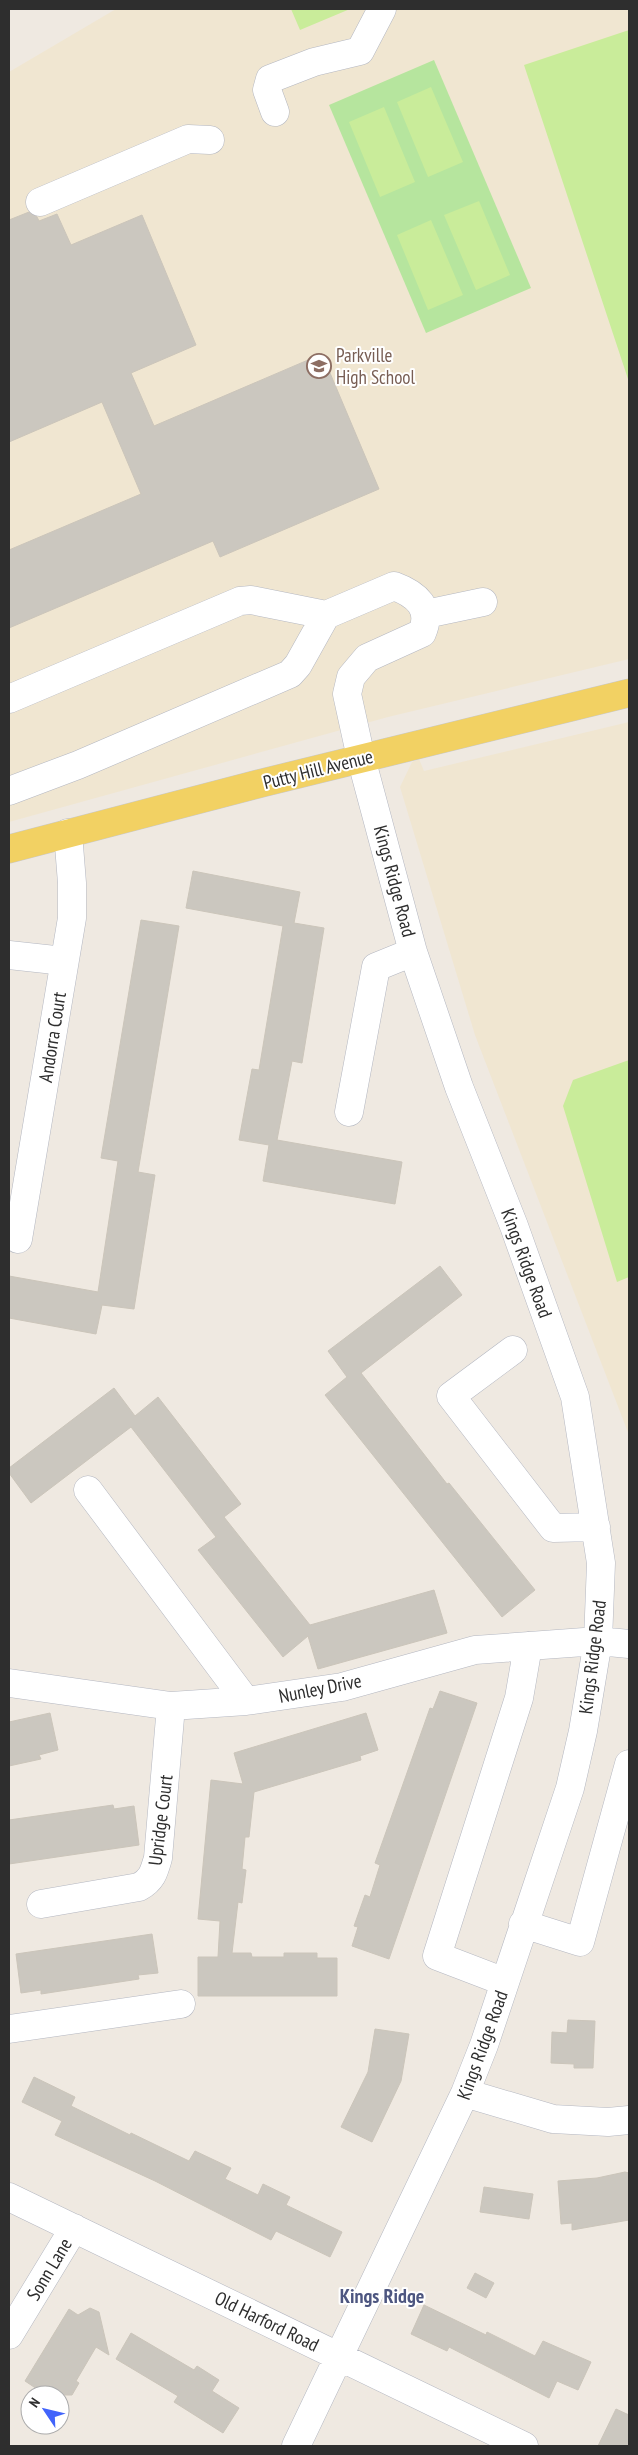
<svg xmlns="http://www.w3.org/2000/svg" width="638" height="2455" font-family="'PT Sans Narrow',sans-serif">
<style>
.education{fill:#f0e6d1}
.green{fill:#b6e59e}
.pitch{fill:#c9ec9a}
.building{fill:#cbc7bf;stroke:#cbc5ba}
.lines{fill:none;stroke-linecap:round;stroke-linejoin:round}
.minor-casing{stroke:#b4b7c1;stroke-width:29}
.major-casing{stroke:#c9c9c9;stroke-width:29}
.minor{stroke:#fff;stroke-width:28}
.major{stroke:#f2d163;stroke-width:28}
.labels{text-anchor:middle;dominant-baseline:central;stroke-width:4;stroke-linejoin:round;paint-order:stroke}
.education-label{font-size:19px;fill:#785e54;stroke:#fff;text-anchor:start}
.street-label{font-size:19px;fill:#2e2e2e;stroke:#fff}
.neighbourhood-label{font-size:20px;font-weight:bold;fill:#4d5680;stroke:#fff}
</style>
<rect width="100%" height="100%" fill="#efe9e1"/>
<!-- education -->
<path class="education" d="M 116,9 L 629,9 L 629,659 L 388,717 L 9,822 L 9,72 Z
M 629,722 L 629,1435 L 475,1035 L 400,787 L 412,762 L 419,759 L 424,771 Z"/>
<!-- green -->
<path class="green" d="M 434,60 L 531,288 L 426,333 L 329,105 Z"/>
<!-- pitch -->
<path class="pitch" d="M 291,9 L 350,9 L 300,30 Z
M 629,30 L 629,382 L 524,65 Z
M 431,87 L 463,162 L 428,177 L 397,102 Z
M 384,107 L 415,182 L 380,197 L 349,122 Z
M 479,201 L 510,275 L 476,290 L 444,215 Z
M 431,220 L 463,295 L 428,310 L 397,235 Z
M 629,1060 L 629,1277 L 617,1282 L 563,1106 L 573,1080 Z"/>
<!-- building -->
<path class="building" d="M 29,212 L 37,217 L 39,221 L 57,214 L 71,245 L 142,215 L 196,345 L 131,373 L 154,426 L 322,354 L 379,489 L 220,557 L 213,541 L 9,628 L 9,550 L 141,494 L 102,402 L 9,442 L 9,220 Z
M 193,871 L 300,892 L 294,923 L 324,928 L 302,1063 L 292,1061 L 277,1140 L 402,1162 L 395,1204 L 263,1181 L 269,1145 L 239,1140 L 252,1069 L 259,1070 L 283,926 L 186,908 Z
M 141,920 L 179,926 L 138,1172 L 155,1175 L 134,1309 L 102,1305 L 96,1334 L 9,1318 L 9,1276 L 98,1292 L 118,1161 L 101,1158 Z
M 440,1266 L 462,1295 L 361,1373 L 447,1484 L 449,1483 L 535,1590 L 502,1617 L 325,1395 L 347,1377 L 328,1351 Z
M 114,1388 L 135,1416 L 158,1397 L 241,1504 L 224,1517 L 310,1625 L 434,1590 L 447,1633 L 318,1669 L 308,1636 L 283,1657 L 198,1550 L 216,1537 L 131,1427 L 31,1503 L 9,1473 L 9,1468 Z
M 440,1691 L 477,1703 L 389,1959 L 352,1946 L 358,1927 L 354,1926 L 365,1895 L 370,1897 L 380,1865 L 375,1863 L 430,1708 L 433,1709 Z
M 50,1713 L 58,1750 L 39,1755 L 41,1759 L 9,1766 L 9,1722 Z
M 366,1713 L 378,1750 L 360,1756 L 361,1760 L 254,1792 L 249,1837 L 245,1837 L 242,1869 L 246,1870 L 242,1903 L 238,1902 L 232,1953 L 251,1953 L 252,1957 L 284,1957 L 284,1953 L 317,1953 L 317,1958 L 337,1958 L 337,1996 L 198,1996 L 198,1957 L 218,1957 L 220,1921 L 198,1919 L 211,1780 L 243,1784 L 234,1753 Z
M 113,1805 L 114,1809 L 134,1806 L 139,1845 L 9,1864 L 9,1820 Z
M 152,1934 L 158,1973 L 138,1975 L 139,1979 L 41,1994 L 41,1990 L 21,1993 L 16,1954 Z
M 568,2020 L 595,2021 L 593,2068 L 574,2068 L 574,2064 L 551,2063 L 552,2032 L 567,2033 Z
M 375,2029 L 409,2034 L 401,2081 L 372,2142 L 341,2127 L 368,2072 Z
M 34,2077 L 75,2097 L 71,2106 L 130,2135 L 131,2133 L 189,2161 L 195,2151 L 231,2168 L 225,2179 L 258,2195 L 263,2184 L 290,2197 L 286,2205 L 342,2232 L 330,2257 L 276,2231 L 271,2240 L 155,2181 L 55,2135 L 62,2121 L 22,2102 Z
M 625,2172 L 629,2173 L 629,2220 L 572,2230 L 572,2223 L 561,2224 L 558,2181 L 597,2178 Z
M 484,2187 L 533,2194 L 529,2219 L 480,2212 Z
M 475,2273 L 494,2283 L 486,2298 L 467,2288 Z
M 424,2305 L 486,2335 L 487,2332 L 535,2356 L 543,2341 L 591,2362 L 578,2390 L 557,2381 L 549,2398 L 449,2347 L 447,2351 L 411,2334 Z
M 90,2308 L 99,2312 L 109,2355 L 96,2347 L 76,2381 L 79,2383 L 72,2395 L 46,2395 L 25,2381 L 69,2309 L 78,2315 Z
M 131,2333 L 194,2370 L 197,2366 L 219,2380 L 212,2391 L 239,2408 L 223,2433 L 174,2402 L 178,2396 L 116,2359 Z
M 616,2409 L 629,2415 L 629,2446 L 598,2446 Z"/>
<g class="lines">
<defs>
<path id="minor" d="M 275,112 L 267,90 L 270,79 L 314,62 L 360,51 L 382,9
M 40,202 L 188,139 L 210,140
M 426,614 L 483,602
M 9,699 L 240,601 L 251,600 L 326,615 L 394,586 C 416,594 433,608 422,633 L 367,658 L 351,677 L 347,694 L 361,758 L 413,952 L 459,1087 L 514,1226 L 575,1397 L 601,1563 L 598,1641 L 583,1731 L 570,1788 L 484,2045 L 465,2093 L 296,2446
M 9,791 L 78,765 L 290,674 L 298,665 L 326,615
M 9,955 L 64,961
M 349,1112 L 376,967 L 413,952
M 18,1239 L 72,918 L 72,883 L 68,833
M 513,1350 L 451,1396 L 553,1528 L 596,1527
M 88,1490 L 246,1701
M 9,1683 L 171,1706 L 246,1701 L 342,1687 L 475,1650 L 598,1641 L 629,1644
M 41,1904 L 139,1887 C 152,1880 154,1872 158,1858 L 171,1706
M 523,1924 L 580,1942 L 629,1764
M 505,1982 L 437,1956 L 519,1698 L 528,1646
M 9,2029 L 181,2004
M 465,2093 L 553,2119 L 608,2122 L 629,2120
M 9,2197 L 524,2446
M 9,2335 L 74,2228"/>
<path id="major" d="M 9,849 L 262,783 L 629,693"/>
</defs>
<!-- minor casing -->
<use href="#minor" class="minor-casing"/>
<!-- major casing -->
<use href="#major" class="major-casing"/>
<!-- minor -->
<use href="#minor" class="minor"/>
<!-- major -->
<use href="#major" class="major"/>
</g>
<!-- icons -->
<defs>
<symbol id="school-ring" viewBox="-11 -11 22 22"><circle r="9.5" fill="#fff" stroke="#8d6e63" stroke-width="1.5"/><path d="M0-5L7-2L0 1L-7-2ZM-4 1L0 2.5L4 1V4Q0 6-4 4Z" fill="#8d6e63"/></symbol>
</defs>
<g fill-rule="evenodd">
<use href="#school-ring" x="305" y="352" width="28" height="28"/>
</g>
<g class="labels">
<!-- education labels -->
<g class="education-label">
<text x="336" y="355">Parkville<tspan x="336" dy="22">High School</tspan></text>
</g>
<!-- street labels -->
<g class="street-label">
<text transform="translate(318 769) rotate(-14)">Putty Hill Avenue</text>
<text transform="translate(395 881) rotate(75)">Kings Ridge Road</text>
<text transform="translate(52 1037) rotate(-81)">Andorra Court</text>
<text transform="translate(527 1263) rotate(70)">Kings Ridge Road</text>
<text transform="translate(592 1657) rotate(-83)">Kings Ridge Road</text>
<text transform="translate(320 1688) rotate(-11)">Nunley Drive</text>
<text transform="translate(160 1820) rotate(-83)">Upridge Court</text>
<text transform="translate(482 2045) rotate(-70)">Kings Ridge Road</text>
<text transform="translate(49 2269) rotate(-59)">Sonn Lane</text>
<text transform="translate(267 2321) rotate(26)">Old Harford Road</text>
</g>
<!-- neighbourhood labels -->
<g class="neighbourhood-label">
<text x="382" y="2296">Kings Ridge</text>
</g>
</g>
<!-- border -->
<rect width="638" height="2455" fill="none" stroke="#2e2e2e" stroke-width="20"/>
<!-- north arrow -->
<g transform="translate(45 2410) rotate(305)"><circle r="24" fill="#ffffff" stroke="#ababab"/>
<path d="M0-4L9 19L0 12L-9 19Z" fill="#4264fb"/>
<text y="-8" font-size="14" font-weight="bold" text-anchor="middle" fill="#2e2e2e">N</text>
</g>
</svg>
